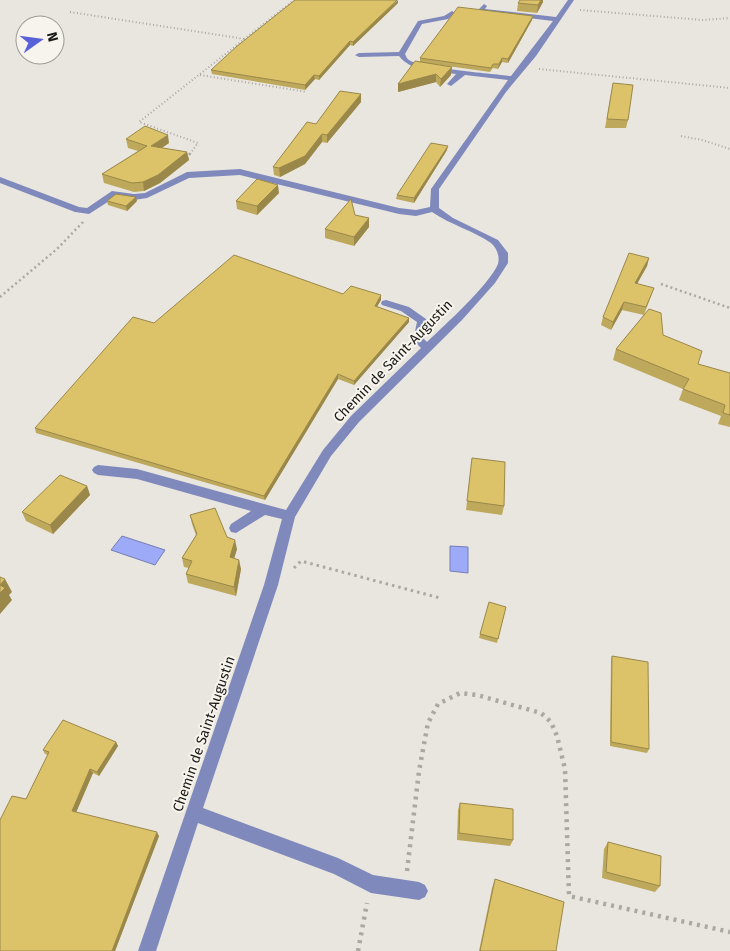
<svg xmlns="http://www.w3.org/2000/svg" width="730" height="951" font-family="'Fira Sans',sans-serif">
<style>
.water{fill:#9caaf7;stroke:#757eb4}
.lines{fill:none;stroke-linecap:round;stroke-linejoin:round}
.path-far3{stroke:#aaa8a2;stroke-width:2;stroke-dasharray:1 2.5;stroke-linecap:butt}
.path-far2{stroke:#aaa8a2;stroke-width:2.5;stroke-dasharray:2 3;stroke-linecap:butt}
.path-far1{stroke:#aaa8a2;stroke-width:3;stroke-dasharray:2.5 4;stroke-linecap:butt}
.path{stroke:#aaa8a2;stroke-width:4.5;stroke-dasharray:3 5;stroke-linecap:butt}
.minor{fill:#7f89bc;fill-rule:evenodd}
.wall{fill:#bda85b}
.shaded-wall{fill:#9a884a}
.building{fill:#dcc36a;stroke:#9a884a}
.labels{text-anchor:middle;dominant-baseline:central;stroke-width:4;stroke-linejoin:round;paint-order:stroke}
.street-label{font-size:14px;fill:#191816;stroke:#f6f4ec}
</style>
<rect width="100%" height="100%" fill="#e9e6df"/>
<!-- water -->
<path class="water" d="M 122,536 L 165,550 L 155,565 L 111,550 Z
M 450,546 L 468,547 L 468,573 L 450,571 Z"/>
<g class="lines">
<!-- path-far3 -->
<path class="path-far3" d="M 580,10 L 703,20 L 730,18
M 70,12 L 245,39
M 539,69 L 730,88
M 200,75 L 307,92
M 681,136 L 702,140 L 730,149
M 190,154 L 198,143 L 139,122 L 294,0"/>
<!-- path-far2 -->
<path class="path-far2" d="M 185,158 L 191,153
M 661,284 L 730,308
M 0,297 L 57,249 L 83,222"/>
<!-- path-far1 -->
<path class="path-far1" d="M 294,568 L 301,561 L 440,598"/>
<!-- path -->
<path class="path" d="M 407,871 L 419,771 L 428,723 L 438,704 L 460,693 L 477,695 L 541,713 L 551,722 L 557,736 L 565,769 L 569,896 L 730,932
M 358,951 L 367,903"/>
<!-- minor -->
<path class="minor" d="M 568,0 L 574,0 L 536,56 L 506,92 L 439,189 L 439,208 L 453,218 L 498,240 L 508,253 L 508,263 L 495,283 L 462,320 L 359,422 L 331,456 L 295,517 L 278,585 L 203,808 L 338,858 L 373,875 L 419,882 L 425,885 L 428,891 L 425,897 L 419,900 L 371,893 L 334,874 L 198,823 L 156,951 L 138,951 L 264,585 L 282,519 L 265,515 L 236,533 L 231,532 L 229,528 L 231,524 L 251,511 L 137,479 L 98,475 L 94,473 L 92,470 L 94,467 L 98,465 L 137,469 L 286,510 L 323,450 L 351,416 L 421,348 L 413,340 L 417,322 L 401,311 L 382,305 L 381,303 L 382,301 L 386,300 L 409,307 L 426,319 L 427,321 L 424,339 L 427,342 C 445,325 489,285 498,264 C 500,257 497,248 491,243 C 474,231 451,225 432,212 L 416,216 L 399,214 L 240,175 L 189,178 L 147,198 L 134,200 L 117,196 L 89,214 L 75,212 L 0,183 L 0,177 L 79,207 L 87,208 L 112,191 L 134,194 L 145,193 L 187,172 L 240,169 L 399,208 L 416,210 L 430,207 L 431,189 L 508,80 L 465,75 L 451,86 L 447,84 L 456,74 C 437,71 411,72 399,56 L 359,57 L 355,55 L 359,53 L 399,52 L 418,21 L 444,16 L 452,11 L 455,13 L 448,19 L 422,24 L 405,54 C 406,56 407,59 409,60 C 420,68 494,74 511,76 L 553,21 L 481,12 L 478,10 L 484,4 L 487,6 L 485,9 L 556,17 Z"/>
</g>
<!-- wall -->
<path class="wall" d="M 543,2 L 537,13 L 517,11 L 518,3 Z
M 398,3 L 353,46 L 350,45 L 319,80 L 315,79 L 305,90 L 212,74 L 211,70 Z
M 532,20 L 508,63 L 502,62 L 498,69 L 493,68 L 490,72 L 426,63 L 452,67 L 451,75 L 440,87 L 436,82 L 398,92 L 420,62 L 420,58 Z
M 613,83 L 628,120 L 626,128 L 605,128 Z
M 361,94 L 361,102 L 327,143 L 322,142 L 305,164 L 280,177 L 274,175 L 273,167 L 316,124 Z
M 126,139 L 169,143 L 162,148 L 187,152 L 189,160 L 160,183 L 144,191 L 134,192 L 104,183 L 102,174 L 138,151 L 128,148 Z
M 447,150 L 414,203 L 396,199 L 397,195 Z
M 279,193 L 257,215 L 237,209 L 236,201 Z
M 107,201 L 137,201 L 127,211 L 108,205 Z
M 369,227 L 354,246 L 325,238 L 325,229 Z
M 649,258 L 647,266 L 637,284 L 654,288 L 644,315 L 663,335 L 698,364 L 730,373 L 730,427 L 718,424 L 721,416 L 679,400 L 683,389 L 613,360 L 616,349 L 644,315 L 622,310 L 611,330 L 601,325 L 603,317 Z
M 343,294 L 381,295 L 381,300 L 377,306 L 409,322 L 354,385 L 338,379 L 265,500 L 36,433 L 35,428 L 154,323 Z
M 472,458 L 504,506 L 502,515 L 466,510 Z
M 87,486 L 90,495 L 53,534 L 26,521 L 22,512 Z
M 190,515 L 227,537 L 237,549 L 234,558 L 241,569 L 236,596 L 188,583 L 186,574 L 189,568 L 184,567 L 182,558 L 196,535 L 192,524 Z
M 506,607 L 497,643 L 479,638 L 480,634 Z
M 612,656 L 649,749 L 647,753 L 610,746 L 611,660 Z
M 116,742 L 118,746 L 99,776 L 93,773 L 76,812 L 159,836 L 115,951 L 0,951 L 26,799 L 48,755 L 45,754 L 43,750 Z
M 460,803 L 513,840 L 510,846 L 457,840 L 458,810 Z
M 608,842 L 660,886 L 655,892 L 602,878 L 604,849 Z
M 495,879 L 556,951 L 479,951 L 492,888 Z"/>
<!-- shaded-wall -->
<path class="shaded-wall" d="M 398,0 L 398,3 L 353,46 L 353,42 Z
M 541,0 L 543,0 L 543,2 L 537,13 L 538,5 Z
M 533,16 L 532,20 L 508,63 L 508,59 Z
M 350,41 L 350,45 L 319,80 L 319,76 Z
M 502,58 L 502,62 L 498,69 L 499,64 Z
M 452,67 L 451,75 L 440,87 L 441,79 Z
M 436,74 L 436,82 L 398,92 L 398,84 Z
M 314,75 L 315,79 L 305,90 L 305,85 Z
M 361,94 L 361,102 L 327,143 L 327,135 Z
M 322,134 L 322,142 L 305,164 L 280,177 L 279,168 Z
M 168,135 L 169,143 L 152,154 L 151,146 Z
M 448,146 L 447,150 L 414,203 L 414,198 Z
M 187,152 L 189,160 L 160,183 L 144,191 L 143,182 Z
M 278,185 L 279,193 L 257,215 L 257,206 Z
M 136,197 L 137,201 L 127,211 L 126,206 Z
M 369,218 L 369,227 L 354,246 L 354,237 Z
M 649,258 L 647,266 L 633,291 L 635,283 Z
M 381,295 L 381,300 L 375,310 L 375,306 Z
M 624,302 L 622,310 L 611,330 L 613,322 Z
M 409,318 L 409,322 L 354,385 L 354,381 Z
M 338,374 L 338,379 L 265,500 L 264,496 Z
M 87,486 L 90,495 L 53,534 L 50,525 Z
M 235,540 L 237,549 L 232,566 L 230,557 Z
M 239,560 L 241,569 L 236,596 L 234,587 Z
M 5,579 L 12,592 L 9,595 L 12,600 L 0,614 L 0,585 Z
M 116,742 L 118,746 L 99,776 L 97,772 Z
M 90,769 L 93,773 L 75,815 L 72,811 Z
M 157,832 L 159,836 L 115,951 L 112,951 Z"/>
<!-- building -->
<path class="building" d="M 295,0 L 397,0 L 353,42 L 350,41 L 319,76 L 314,75 L 305,85 L 211,70 L 236,47 Z
M 520,0 L 541,0 L 538,5 L 518,3 Z
M 458,7 L 533,16 L 508,59 L 502,58 L 499,64 L 493,64 L 491,68 L 420,58 Z
M 415,61 L 452,67 L 441,79 L 436,74 L 398,84 Z
M 613,83 L 633,85 L 628,120 L 607,119 Z
M 340,91 L 361,94 L 327,135 L 322,134 L 305,156 L 279,168 L 273,167 L 307,122 L 316,124 Z
M 145,126 L 168,135 L 151,146 L 187,152 L 158,175 L 143,182 L 132,183 L 102,174 L 147,146 L 126,139 Z
M 431,143 L 448,146 L 414,198 L 397,195 Z
M 257,179 L 278,185 L 257,206 L 236,201 Z
M 116,194 L 136,197 L 126,206 L 107,201 Z
M 351,199 L 355,215 L 369,218 L 354,237 L 325,229 Z
M 629,253 L 649,258 L 635,283 L 654,288 L 646,307 L 624,302 L 613,322 L 603,317 Z
M 234,255 L 343,294 L 351,286 L 381,295 L 375,306 L 409,318 L 354,381 L 338,374 L 264,496 L 35,428 L 133,317 L 154,323 Z
M 649,309 L 661,313 L 663,335 L 702,351 L 698,364 L 730,373 L 730,415 L 723,413 L 725,405 L 683,389 L 689,379 L 616,349 Z
M 472,458 L 505,462 L 504,506 L 467,501 Z
M 60,475 L 87,486 L 50,525 L 22,512 Z
M 215,508 L 227,537 L 235,540 L 230,557 L 239,560 L 234,587 L 186,574 L 192,561 L 182,558 L 197,534 L 190,515 Z
M 0,577 L 5,579 L 0,585 Z
M 0,585 L 5,588 L 0,593 Z
M 489,602 L 506,607 L 498,639 L 480,634 Z
M 612,656 L 648,662 L 649,749 L 611,742 Z
M 63,720 L 116,742 L 97,772 L 90,769 L 72,811 L 157,832 L 112,951 L 0,951 L 0,820 L 12,796 L 26,799 L 49,752 L 43,750 Z
M 460,803 L 513,809 L 513,840 L 459,833 Z
M 608,842 L 661,856 L 660,886 L 606,872 Z
M 495,879 L 564,902 L 556,951 L 480,951 Z"/>
<g class="labels">
<!-- street labels -->
<g class="street-label">
<text transform="translate(393 361) rotate(-46)">Chemin de Saint-Augustin</text>
<text transform="translate(204 734) rotate(-71)">Chemin de Saint-Augustin</text>
</g>
</g>
<!-- north arrow -->
<g transform="translate(40 40) rotate(76)"><circle r="24" fill="#f6f4ec" stroke="#9e9c96"/>
<path d="M0-4L9 19L0 12L-9 19Z" fill="#5961d8"/>
<text y="-8" font-size="14" font-weight="bold" text-anchor="middle" fill="#191816">N</text>
</g>
</svg>
